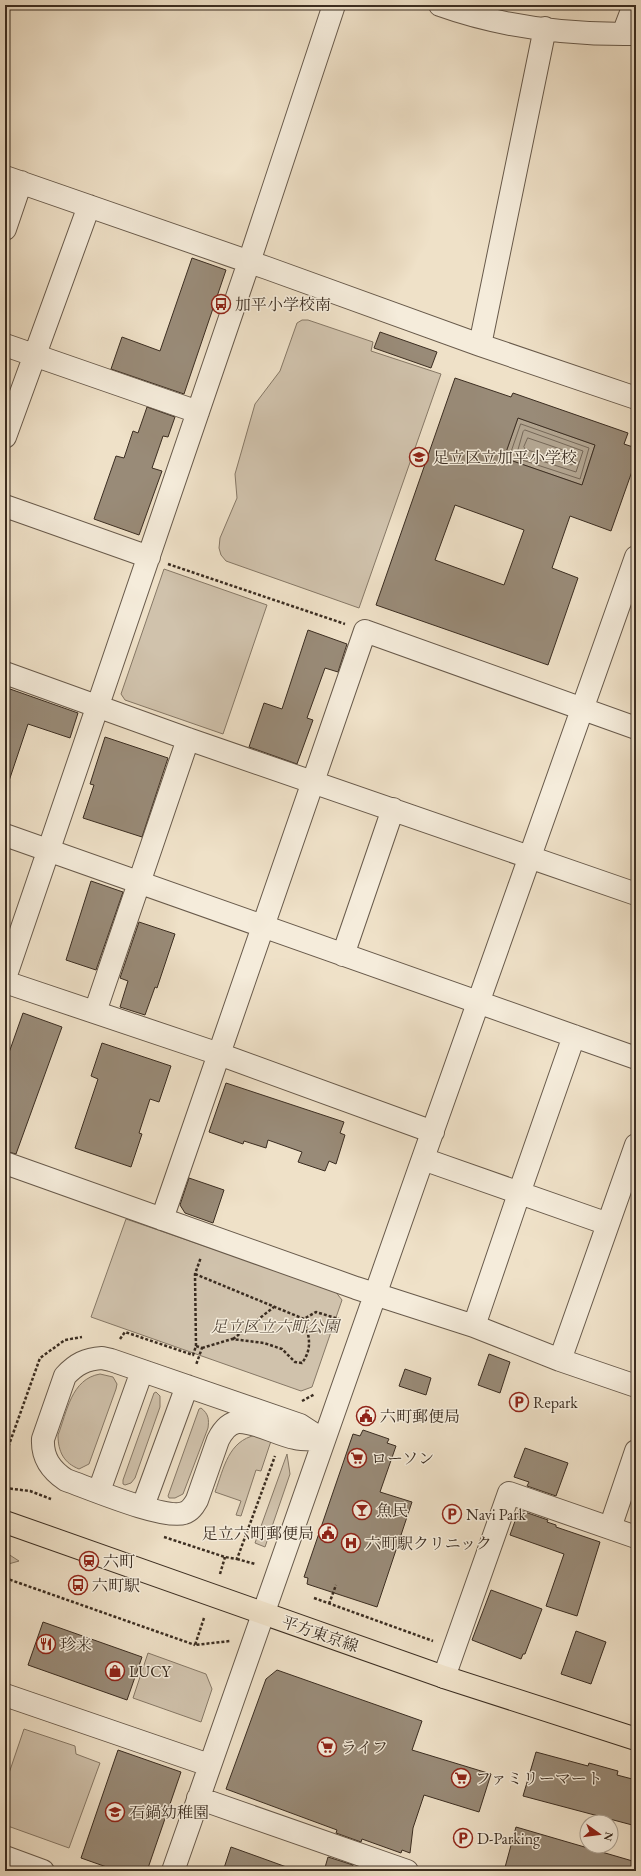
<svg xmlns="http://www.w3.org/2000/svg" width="641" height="1876" font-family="'EB Garamond','Noto Serif JP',serif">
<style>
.green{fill:#d0c2ac;stroke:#867866}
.water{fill:#b2a48f;stroke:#827463}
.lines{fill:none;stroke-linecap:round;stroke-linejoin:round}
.shore{stroke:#766858;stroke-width:1}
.building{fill:#998b78;stroke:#3b2d21;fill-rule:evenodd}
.minor-casing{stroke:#685a4b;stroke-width:24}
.major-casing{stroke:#3b2d21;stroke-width:24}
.path{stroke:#3b2d21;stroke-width:2.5;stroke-dasharray:3 2;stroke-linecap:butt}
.minor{stroke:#f5ecdb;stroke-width:22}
.major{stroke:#efe1c8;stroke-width:22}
.labels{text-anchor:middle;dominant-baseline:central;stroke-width:3;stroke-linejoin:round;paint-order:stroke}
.poi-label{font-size:16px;fill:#3b2d21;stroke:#f5ecdb;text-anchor:start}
.park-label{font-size:16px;font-style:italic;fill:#594b3d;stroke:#f5ecdb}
.street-label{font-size:16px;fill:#3b2d21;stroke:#f5ecdb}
</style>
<rect width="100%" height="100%" fill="#efe1c8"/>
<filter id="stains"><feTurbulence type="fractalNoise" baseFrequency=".005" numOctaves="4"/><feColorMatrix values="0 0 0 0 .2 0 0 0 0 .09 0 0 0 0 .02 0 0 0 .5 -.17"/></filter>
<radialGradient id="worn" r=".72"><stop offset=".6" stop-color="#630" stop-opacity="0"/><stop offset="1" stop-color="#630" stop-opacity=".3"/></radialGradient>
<!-- green -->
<path class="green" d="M 302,320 L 308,320 L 373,342 L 371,351 L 441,374 L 359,608 L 226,561 L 221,555 L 219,548 L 220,538 L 237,498 L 235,474 L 255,404 L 280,371 L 297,323 Z
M 164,569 L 267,605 L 223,734 L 125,700 L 121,694 Z
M 126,1219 L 335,1291 L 342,1300 L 312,1387 L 301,1391 L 91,1317 Z
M 100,1374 L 113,1377 L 117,1384 L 116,1389 L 89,1464 L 79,1469 C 64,1463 58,1452 58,1435 C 67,1412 71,1379 100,1374 Z
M 156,1392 L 160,1396 L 160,1407 L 135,1478 L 131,1483 L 125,1485 L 123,1484 L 123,1480 L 154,1393 Z
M 201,1408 C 209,1414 209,1420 208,1428 L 183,1494 L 175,1498 L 169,1498 L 168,1496 L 199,1409 Z
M 256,1435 L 271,1441 L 261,1471 L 256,1470 L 241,1516 L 236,1515 L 241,1501 L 215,1492 C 224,1468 228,1441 256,1435 Z
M 287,1454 L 290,1474 L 265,1547 L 255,1543 Z
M 5,1552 L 19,1561 L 5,1565 Z
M 148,1653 L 206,1674 L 212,1689 L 201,1722 L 133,1698 Z
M 24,1729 L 75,1746 L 76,1754 L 100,1763 L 69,1848 L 5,1825 L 5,1785 Z"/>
<!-- water -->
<path class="water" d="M 518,418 L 595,445 L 582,485 L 504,458 Z"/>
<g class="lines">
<!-- shore -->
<path class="shore" d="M 521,424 L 589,448 L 580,479 L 510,456 Z
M 525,430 L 583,451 L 576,472 L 517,453 L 523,432 Z
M 528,438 L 575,454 L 573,464 L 571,465 L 525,449 L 524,447 Z"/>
</g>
<!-- building -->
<path class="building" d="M 192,258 L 226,270 L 184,394 L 111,369 L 122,337 L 160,351 Z
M 380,332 L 437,352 L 431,368 L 374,348 Z
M 455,378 L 511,397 L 513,393 L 628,433 L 624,444 L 636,448 L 636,460 L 611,531 L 570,516 L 552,568 L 578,578 L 548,665 L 376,605 ZM 518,418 L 595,445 L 582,485 L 504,458 ZM 455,505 L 524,530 L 504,585 L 435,560 Z
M 147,407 L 175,417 L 168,437 L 163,436 L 152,468 L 162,471 L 139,535 L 94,519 L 116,456 L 124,458 L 133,431 L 138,433 Z
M 308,630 L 347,644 L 338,672 L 325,668 L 307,718 L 313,720 L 297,764 L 249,747 L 264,703 L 282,709 Z
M 10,689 L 78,713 L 70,738 L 28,724 L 8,784 L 5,784 L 5,703 Z
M 105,737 L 168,758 L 142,837 L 83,818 L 94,785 L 90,784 Z
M 91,881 L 123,892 L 96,970 L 66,960 Z
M 139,922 L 175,934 L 157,988 L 155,987 L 145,1015 L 120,1007 L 128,981 L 120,978 Z
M 23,1013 L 62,1027 L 16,1154 L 5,1151 L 5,1064 Z
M 102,1043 L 171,1066 L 159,1102 L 150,1099 L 139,1133 L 142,1134 L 131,1167 L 75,1148 L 98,1079 L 91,1076 Z
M 226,1083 L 344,1122 L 340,1133 L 345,1135 L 336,1164 L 329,1161 L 325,1171 L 298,1162 L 302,1152 L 268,1140 L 266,1148 L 244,1141 L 243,1144 L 209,1132 Z
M 189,1178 L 224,1190 L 213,1223 L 185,1213 L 180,1205 Z
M 489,1354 L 510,1362 L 500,1393 L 478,1385 Z
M 405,1369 L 431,1378 L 426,1395 L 399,1386 Z
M 363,1430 L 389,1439 L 387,1443 L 396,1446 L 380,1492 L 412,1502 L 377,1607 L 307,1584 L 308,1578 L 304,1577 L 353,1434 L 360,1436 Z
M 525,1448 L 568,1463 L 556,1496 L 527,1486 L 529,1482 L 514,1477 Z
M 519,1510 L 548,1520 L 547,1522 L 556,1525 L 556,1527 L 600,1542 L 577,1616 L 546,1606 L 564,1554 L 510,1535 Z
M 491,1590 L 542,1609 L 525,1654 L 523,1654 L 521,1659 L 472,1640 Z
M 43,1622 L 142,1657 L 127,1700 L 28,1665 Z
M 576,1631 L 606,1642 L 591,1684 L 561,1674 Z
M 277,1670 L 422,1721 L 412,1750 L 491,1774 L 479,1812 L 424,1795 L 413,1828 L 410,1853 L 402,1850 L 401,1853 L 362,1839 L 361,1842 L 336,1833 L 337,1830 L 226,1789 L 266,1679 Z
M 118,1750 L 181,1772 L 147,1871 L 118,1871 L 81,1858 Z
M 536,1752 L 588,1766 L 589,1763 L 618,1771 L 617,1775 L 636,1780 L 636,1826 L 523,1796 Z
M 516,1827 L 636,1862 L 636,1871 L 504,1871 Z
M 231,1847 L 292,1869 L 292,1871 L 223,1871 Z
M 328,1857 L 353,1865 L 351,1871 L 324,1871 Z"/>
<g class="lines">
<defs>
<path id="minor" d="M 440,5 C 501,27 571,35 636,34
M 623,34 L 634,5
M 5,177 L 267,268 L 480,345 L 636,398
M 5,229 L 21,182
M 5,345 L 198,412
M 480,345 L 545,28
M 5,437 L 89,206
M 5,506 L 149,557
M 5,673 L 188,739 L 636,894
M 5,835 L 636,1058
M 343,955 L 393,809
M 5,978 L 249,262 L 334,5
M 5,982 L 219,1054 L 433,1132
M 95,1012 L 188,739
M 423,1159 L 608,1224
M 5,1163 L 356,1288 L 474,1326 L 560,1360 L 636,1386
M 162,1219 L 365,631 L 636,728
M 474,1326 L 524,1179 L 574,1036
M 102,1358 L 111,1360 L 300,1425 L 323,1440 C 314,1439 304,1440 295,1438 C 278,1435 255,1421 238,1422 C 228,1423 222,1432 218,1440 L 197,1500 C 194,1505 191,1511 184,1513 C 164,1520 89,1488 66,1480 C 51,1470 42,1458 43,1439 L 65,1376 C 76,1364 86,1359 102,1358 Z
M 560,1360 L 636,1145
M 99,1491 L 142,1371
M 143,1506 L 187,1386
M 610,1528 L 636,1451
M 444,1677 L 509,1493 L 636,1537
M 5,1695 L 209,1765
M 198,1798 L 407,1871
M 5,1857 L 43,1871
M 173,1871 C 324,1432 482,995 636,557"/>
<path id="major" d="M 5,1522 L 444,1677 L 636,1739"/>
</defs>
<!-- minor casing -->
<use href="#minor" class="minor-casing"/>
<!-- major casing -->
<use href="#major" class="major-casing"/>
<!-- path -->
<path class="path" d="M 168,564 L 345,624
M 195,1274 L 304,1319 L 316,1312 L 342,1320
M 120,1339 L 125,1332 L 193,1355 L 196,1346 L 202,1348 L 196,1365
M 233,1339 L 274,1307
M 196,1346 L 195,1274 L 201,1257
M 202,1348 L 232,1339 L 264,1343 L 282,1349 L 295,1362 L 302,1363 C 313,1348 309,1336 304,1319
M 302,1401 L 315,1394
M 5,1456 L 40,1358 L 65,1340 L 82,1337
M 5,1488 L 30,1491 L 51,1499
M 164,1537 L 225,1557 L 237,1559 L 275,1456
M 237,1559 L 255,1564
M 220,1574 L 225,1557
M 5,1578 L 195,1645
M 5,1594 L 10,1579
M 314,1598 L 433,1641
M 329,1604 L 336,1585
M 204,1618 L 195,1645 L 230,1641"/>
<!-- minor -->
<use href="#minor" class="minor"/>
<!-- major -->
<use href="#major" class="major"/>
</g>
<!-- icons -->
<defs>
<symbol id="bus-ring" viewBox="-11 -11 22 22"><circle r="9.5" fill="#f5ecdb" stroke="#8f2418" stroke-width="1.5"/><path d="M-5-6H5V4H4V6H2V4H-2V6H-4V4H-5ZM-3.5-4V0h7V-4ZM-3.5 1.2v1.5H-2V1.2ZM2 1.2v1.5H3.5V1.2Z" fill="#8f2418"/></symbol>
<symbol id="school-ring" viewBox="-11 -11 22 22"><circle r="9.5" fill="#f5ecdb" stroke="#8f2418" stroke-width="1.5"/><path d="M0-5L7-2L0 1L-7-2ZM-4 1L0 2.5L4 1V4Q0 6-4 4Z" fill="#8f2418"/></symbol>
<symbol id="parking-ring" viewBox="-11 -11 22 22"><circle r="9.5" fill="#f5ecdb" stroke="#8f2418" stroke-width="1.5"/><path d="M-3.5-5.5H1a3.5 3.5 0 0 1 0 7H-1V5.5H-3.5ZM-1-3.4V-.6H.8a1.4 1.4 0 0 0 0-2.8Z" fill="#8f2418"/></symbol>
<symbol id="civic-ring" viewBox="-11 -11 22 22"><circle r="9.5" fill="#f5ecdb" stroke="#8f2418" stroke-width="1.5"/><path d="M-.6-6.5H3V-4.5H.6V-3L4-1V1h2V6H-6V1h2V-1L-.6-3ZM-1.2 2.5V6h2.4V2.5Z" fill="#8f2418"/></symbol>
<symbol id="supermarket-ring" viewBox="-11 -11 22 22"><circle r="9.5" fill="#f5ecdb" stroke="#8f2418" stroke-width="1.5"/><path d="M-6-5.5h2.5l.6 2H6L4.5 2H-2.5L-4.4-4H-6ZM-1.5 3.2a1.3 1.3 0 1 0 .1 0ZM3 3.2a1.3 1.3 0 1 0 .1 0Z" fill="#8f2418"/></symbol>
<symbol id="bar-ring" viewBox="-11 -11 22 22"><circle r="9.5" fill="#f5ecdb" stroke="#8f2418" stroke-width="1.5"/><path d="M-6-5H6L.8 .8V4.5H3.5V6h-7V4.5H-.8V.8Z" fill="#8f2418"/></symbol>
<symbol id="hospital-ring" viewBox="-11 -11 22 22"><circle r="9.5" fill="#f5ecdb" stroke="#8f2418" stroke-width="1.5"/><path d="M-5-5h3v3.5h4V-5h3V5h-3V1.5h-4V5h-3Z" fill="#8f2418"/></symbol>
<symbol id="station-ring" viewBox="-11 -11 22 22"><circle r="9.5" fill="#f5ecdb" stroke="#8f2418" stroke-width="1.5"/><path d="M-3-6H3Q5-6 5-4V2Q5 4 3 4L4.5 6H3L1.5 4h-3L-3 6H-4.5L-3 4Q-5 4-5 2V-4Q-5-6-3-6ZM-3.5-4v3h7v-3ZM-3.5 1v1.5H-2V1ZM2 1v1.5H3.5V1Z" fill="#8f2418"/></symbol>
<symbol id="restaurant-ring" viewBox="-11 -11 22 22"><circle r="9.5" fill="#f5ecdb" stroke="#8f2418" stroke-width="1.5"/><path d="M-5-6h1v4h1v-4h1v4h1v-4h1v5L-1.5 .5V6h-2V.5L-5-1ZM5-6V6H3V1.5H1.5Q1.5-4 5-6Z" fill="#8f2418"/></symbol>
<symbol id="shop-ring" viewBox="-11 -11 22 22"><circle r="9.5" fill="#f5ecdb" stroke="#8f2418" stroke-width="1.5"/><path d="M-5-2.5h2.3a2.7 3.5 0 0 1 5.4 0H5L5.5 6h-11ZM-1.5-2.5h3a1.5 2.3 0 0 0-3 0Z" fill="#8f2418"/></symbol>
</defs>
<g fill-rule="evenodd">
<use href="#bus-ring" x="210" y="293" width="22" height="22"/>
<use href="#school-ring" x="408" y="446" width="22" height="22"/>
<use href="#parking-ring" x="508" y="1391" width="22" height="22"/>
<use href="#civic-ring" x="355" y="1405" width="22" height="22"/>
<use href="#supermarket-ring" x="346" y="1447" width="22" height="22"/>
<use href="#bar-ring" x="351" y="1499" width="22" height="22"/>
<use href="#parking-ring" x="441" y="1503" width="22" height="22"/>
<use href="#civic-ring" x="317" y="1522" width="22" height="22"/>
<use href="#hospital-ring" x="340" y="1532" width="22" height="22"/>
<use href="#station-ring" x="78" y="1550" width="22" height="22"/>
<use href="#bus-ring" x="67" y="1574" width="22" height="22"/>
<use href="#restaurant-ring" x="35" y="1633" width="22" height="22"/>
<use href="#shop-ring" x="104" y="1660" width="22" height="22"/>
<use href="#supermarket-ring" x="316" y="1736" width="22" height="22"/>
<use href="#supermarket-ring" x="450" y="1767" width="22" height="22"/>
<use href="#school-ring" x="104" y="1801" width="22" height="22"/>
<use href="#parking-ring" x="452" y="1827" width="22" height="22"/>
</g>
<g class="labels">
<!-- poi labels -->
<g class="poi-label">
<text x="235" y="304">加平小学校南</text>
<text x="433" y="457">足立区立加平小学校</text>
<text x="533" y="1402">Repark</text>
<text x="380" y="1416">六町郵便局</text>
<text x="371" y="1458">ローソン</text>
<text x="376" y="1510">魚民</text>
<text x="466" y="1514">Navi Park</text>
<text x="314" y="1533" text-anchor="end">足立六町郵便局</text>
<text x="365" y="1543">六町駅クリニック</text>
<text x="103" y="1561">六町</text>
<text x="92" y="1585">六町駅</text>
<text x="60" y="1644">珍来</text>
<text x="129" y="1671">LUCY</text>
<text x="341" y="1747">ライフ</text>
<text x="475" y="1778">ファミリーマート</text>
<text x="129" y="1812">石鍋幼稚園</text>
<text x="477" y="1838">D-Parking</text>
</g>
<!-- park labels -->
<g class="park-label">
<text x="275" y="1326">足立区立六町公園</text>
</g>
<!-- street labels -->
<g class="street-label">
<text transform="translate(320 1634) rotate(19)">平方東京線</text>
</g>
</g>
<!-- margin -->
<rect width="641" height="1876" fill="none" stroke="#efe1c8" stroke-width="20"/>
<rect x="6" y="6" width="629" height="1864" fill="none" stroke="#3b2d21" stroke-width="2"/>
<rect x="10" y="10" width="621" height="1856" fill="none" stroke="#3b2d21"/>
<!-- north arrow -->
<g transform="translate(599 1834) rotate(104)"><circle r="19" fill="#f5ecdb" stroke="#aba091"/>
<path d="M0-3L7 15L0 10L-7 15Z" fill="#8f2418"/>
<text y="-6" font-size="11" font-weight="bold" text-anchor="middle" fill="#3b2d21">N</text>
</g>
<rect width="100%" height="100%" filter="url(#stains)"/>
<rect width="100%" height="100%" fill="url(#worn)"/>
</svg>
